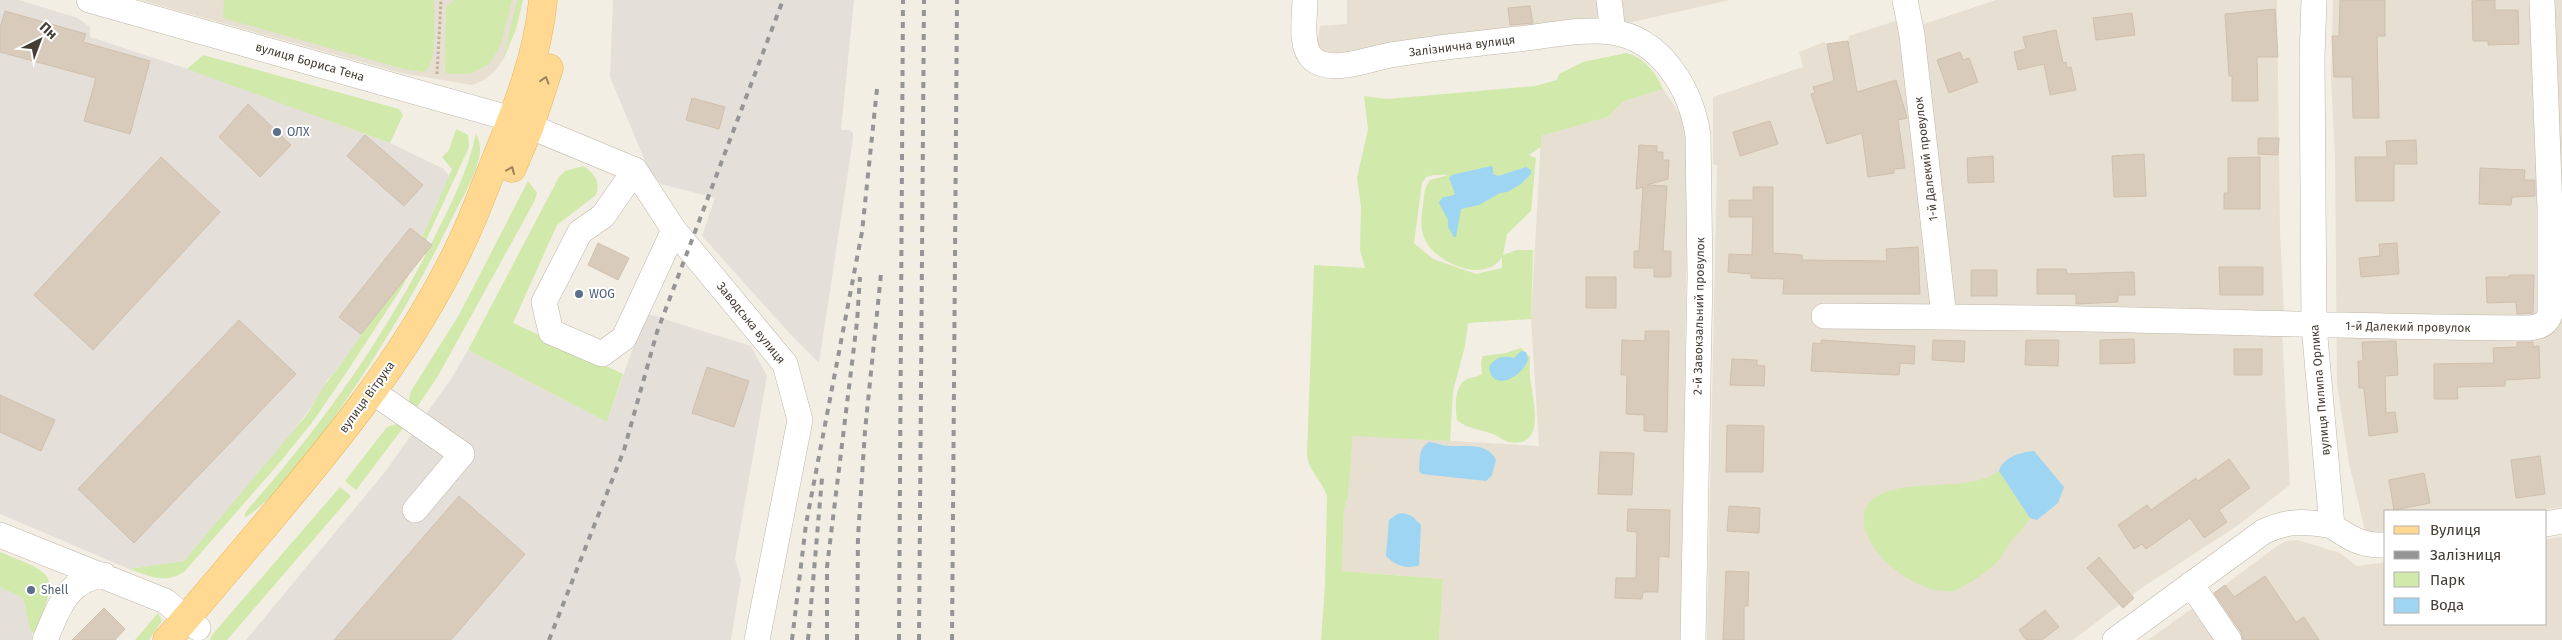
<svg xmlns="http://www.w3.org/2000/svg" width="2562" height="640" font-family="'Fira Sans',sans-serif">
<style>
.residential{fill:#e7dfd2}
.industrial{fill:#e5dfd9}
.green{fill:#d1e9ab;fill-rule:evenodd}
.water{fill:#9ed5f3}
.building{fill:#d8cbbc;stroke:#d0c0ac}
.lines{fill:none;stroke-linecap:round;stroke-linejoin:round}
.minor-casing{stroke:#bfb5a7;stroke-width:26}
.major-casing{stroke:#e8b65d;stroke-width:29}
.path{stroke:#c1b097;stroke-width:3;stroke-dasharray:2.5 2.5;stroke-linecap:butt}
.minor{stroke:#fff;stroke-width:25}
.major{stroke:#ffd991;stroke-width:28}
.rail{stroke:#959595;stroke-width:4;stroke-dasharray:6 6;stroke-linecap:butt}
.oneway{stroke:#99835e}
.service-dot{fill:#5c6f8a;stroke:#fff;stroke-width:2}
.labels{text-anchor:middle;dominant-baseline:central;stroke-width:4;stroke-linejoin:round;paint-order:stroke}
.street-label{font-size:12px;fill:#453d34;stroke:#fff}
.service-label{font-size:12px;fill:#4e5e75;stroke:#fff;text-anchor:start}
</style>
<rect width="100%" height="100%" fill="#f3eee4"/>
<!-- residential -->
<path class="residential" d="M 140,0 L 523,0 L 516,29 L 503,60 L 495,71 L 484,80 L 472,85 L 401,73 Z
M 1347,0 L 1730,0 L 1624,24 L 1603,17 L 1326,54 L 1317,45 L 1320,26 L 1347,24 Z
M 1996,0 L 2277,0 L 2280,229 L 2284,313 L 2282,331 L 2290,485 L 2237,526 L 2143,587 L 2073,640 L 1707,640 L 1717,165 L 1713,164 L 1713,97 L 1803,67 L 1799,52 L 1824,42 L 1827,44 L 1848,41 L 1849,36 L 1901,19 L 1918,26 Z
M 2333,0 L 2562,0 L 2562,507 L 2534,511 L 2386,511 L 2386,533 L 2365,531 L 2349,463 L 2337,384 L 2335,158 L 2331,77 Z
M 1663,89 L 1685,121 L 1688,148 L 1681,640 L 1439,640 L 1443,579 L 1342,571 L 1344,510 L 1348,496 L 1353,435 L 1539,446 L 1531,319 L 1541,136 L 1608,117 L 1624,101 Z
M 2562,537 L 2562,640 L 2240,640 L 2210,596 L 2277,546 L 2286,541 L 2298,540 L 2340,553 L 2357,566 L 2386,562 L 2386,624 L 2546,624 L 2546,539 Z
M 2194,607 L 2216,640 L 2148,640 Z"/>
<!-- industrial -->
<path class="industrial" d="M 0,0 L 19,0 L 78,18 L 90,27 L 90,37 L 191,70 L 390,143 L 444,169 L 449,176 L 408,269 L 363,334 L 336,371 L 327,380 L 322,392 L 283,445 L 184,561 L 129,569 L 0,514 Z
M 613,0 L 854,0 L 841,130 L 849,130 L 853,133 L 853,139 L 819,363 L 791,335 L 702,236 L 715,198 L 661,184 L 650,173 L 610,77 Z
M 645,313 L 751,346 L 767,376 L 735,559 L 741,579 L 731,640 L 246,640 L 385,472 L 451,379 L 468,350 L 607,422 Z
M 0,587 L 23,598 L 33,640 L 0,640 Z"/>
<!-- green -->
<path class="green" d="M 224,0 L 434,0 C 434,16 438,65 424,72 L 404,69 L 223,18 Z
M 454,0 L 512,0 L 500,47 L 488,65 L 469,74 L 449,74 L 445,72 L 446,7 Z
M 517,0 L 523,0 L 516,29 L 503,60 Z
M 1626,53 C 1644,57 1656,73 1663,89 L 1624,101 L 1608,117 L 1541,136 L 1541,147 L 1529,155 L 1536,158 L 1531,211 L 1507,234 L 1503,255 L 1517,250 L 1533,250 L 1531,319 L 1468,323 L 1465,346 L 1453,391 L 1450,441 L 1353,436 L 1348,496 L 1344,510 L 1342,571 L 1443,579 L 1439,640 L 1321,640 L 1325,586 L 1327,496 C 1322,480 1308,471 1307,454 L 1314,265 L 1365,268 L 1360,250 L 1361,207 L 1357,178 L 1368,129 L 1364,96 L 1387,99 L 1535,86 L 1557,80 L 1559,74 L 1583,62 ZM 1434,175 L 1449,175 L 1430,180 C 1424,188 1424,196 1423,205 C 1421,217 1420,228 1425,240 C 1437,264 1485,284 1502,257 L 1502,268 L 1476,274 L 1433,259 L 1414,243 L 1422,183 L 1426,177 Z
M 203,55 L 399,109 L 403,115 L 390,143 L 187,69 Z
M 456,129 L 468,135 L 469,147 L 417,260 L 401,289 L 346,373 L 314,420 L 281,461 L 185,571 C 166,585 149,576 129,569 L 184,561 L 305,417 C 316,402 323,384 336,371 L 408,269 L 452,169 L 442,157 L 449,150 Z
M 476,133 C 478,138 480,143 480,148 C 481,168 461,200 452,218 C 417,291 375,360 328,426 C 304,459 279,494 245,518 L 245,513 L 249,508 C 323,424 388,333 437,232 C 453,200 469,168 476,133 Z
M 583,166 C 594,173 601,181 596,195 L 557,225 L 513,323 L 623,374 L 607,422 L 468,350 L 559,177 L 565,171 Z
M 528,181 L 537,193 L 534,202 L 438,376 L 415,410 L 408,403 L 411,391 L 459,315 Z
M 1521,348 L 1530,357 C 1530,366 1529,375 1531,384 C 1534,404 1545,449 1509,442 C 1504,441 1500,437 1495,435 C 1482,429 1468,430 1457,420 C 1455,408 1454,385 1467,379 C 1472,377 1477,377 1482,374 L 1481,362 L 1483,356 L 1506,353 Z
M 400,423 L 406,424 L 356,490 L 345,481 L 387,427 Z
M 1999,471 L 2030,518 C 2024,528 2016,535 2009,544 C 2005,549 2003,555 1999,560 C 1992,569 1963,589 1952,591 C 1919,595 1865,555 1864,521 C 1864,515 1864,508 1869,503 C 1896,474 1968,495 1999,471 Z
M 340,487 L 351,496 L 227,640 L 210,640 L 212,635 Z
M 0,552 C 57,575 59,573 35,632 L 31,633 L 23,598 L 0,587 Z
M 158,613 L 162,621 L 149,640 L 135,640 Z"/>
<!-- water -->
<path class="water" d="M 1491,166 L 1493,167 L 1493,174 L 1498,176 L 1526,167 L 1531,170 L 1531,174 L 1521,184 L 1507,192 L 1500,193 L 1479,205 L 1461,209 L 1456,237 L 1454,237 L 1448,227 L 1448,220 L 1439,203 C 1443,193 1448,199 1455,194 L 1449,178 L 1452,175 Z
M 1521,351 L 1526,352 L 1528,359 C 1523,377 1492,393 1489,367 C 1495,357 1504,355 1514,358 Z
M 1429,442 C 1436,442 1442,446 1449,446 C 1464,447 1488,442 1496,460 L 1492,475 L 1486,481 L 1422,474 L 1419,471 C 1420,459 1418,449 1429,442 Z
M 2034,451 L 2064,487 L 2058,503 L 2037,520 L 2030,518 L 1999,471 C 2002,458 2021,452 2034,451 Z
M 1403,513 L 1412,516 L 1421,525 L 1419,565 C 1408,570 1394,565 1386,556 L 1389,520 L 1397,514 Z"/>
<!-- building -->
<path class="building" d="M 2340,0 L 2385,0 L 2385,36 L 2377,36 L 2379,118 L 2353,118 L 2352,77 L 2334,77 L 2332,36 L 2339,36 Z
M 2495,0 L 2495,10 L 2518,10 L 2519,44 L 2488,45 L 2488,41 L 2473,41 L 2472,1 Z
M 1530,6 L 1533,23 L 1510,25 L 1508,8 Z
M 2275,9 L 2278,57 L 2257,57 L 2258,101 L 2232,101 L 2232,76 L 2229,76 L 2225,14 Z
M 5,11 L 86,34 L 83,42 L 150,61 L 130,134 L 84,121 L 96,78 L 0,52 L 0,28 Z
M 2132,13 L 2135,35 L 2096,40 L 2093,18 Z
M 2056,30 L 2063,63 L 2066,62 L 2067,68 L 2071,67 L 2076,90 L 2050,95 L 2044,64 L 2018,70 L 2014,52 L 2026,49 L 2023,37 Z
M 1848,41 L 1857,92 L 1896,80 L 1907,118 L 1898,120 L 1905,168 L 1894,169 L 1894,173 L 1868,177 L 1862,133 L 1827,144 L 1811,94 L 1815,93 L 1813,87 L 1834,81 L 1827,44 Z
M 1960,52 L 1963,60 L 1969,58 L 1978,82 L 1949,93 L 1937,60 Z
M 692,98 L 725,107 L 719,129 L 686,120 Z
M 248,104 L 291,145 L 260,177 L 219,137 Z
M 1770,121 L 1778,144 L 1740,156 L 1733,132 Z
M 365,135 L 423,185 L 404,206 L 347,156 Z
M 2258,138 L 2279,138 L 2278,155 L 2258,154 Z
M 2416,140 L 2417,164 L 2394,164 L 2394,201 L 2356,201 L 2355,157 L 2387,157 L 2386,141 Z
M 1639,145 L 1657,146 L 1657,152 L 1663,152 L 1663,160 L 1669,160 L 1668,179 L 1647,185 L 1667,186 L 1663,251 L 1671,251 L 1671,277 L 1654,277 L 1654,268 L 1634,268 L 1634,251 L 1639,251 L 1643,187 L 1636,189 Z
M 2144,154 L 2146,196 L 2114,197 L 2112,156 Z
M 1993,156 L 1994,182 L 1968,183 L 1967,158 Z
M 161,157 L 220,212 L 93,350 L 34,295 Z
M 2260,157 L 2260,209 L 2224,209 L 2224,193 L 2228,193 L 2228,158 Z
M 2480,168 L 2525,170 L 2524,180 L 2535,180 L 2535,196 L 2512,197 L 2511,205 L 2479,204 Z
M 1753,187 L 1773,187 L 1773,253 L 1802,255 L 1802,260 L 1887,261 L 1886,249 L 1918,247 L 1920,294 L 1783,294 L 1784,279 L 1751,278 L 1751,274 L 1728,272 L 1729,254 L 1752,255 L 1753,217 L 1729,217 L 1729,200 L 1753,200 Z
M 410,228 L 432,245 L 361,334 L 339,317 Z
M 598,243 L 629,258 L 618,280 L 588,265 Z
M 2397,243 L 2399,274 L 2361,277 L 2359,258 L 2380,256 L 2379,244 Z
M 2219,267 L 2263,267 L 2263,295 L 2220,295 Z
M 2037,269 L 2066,269 L 2067,274 L 2134,272 L 2135,295 L 2118,295 L 2118,302 L 2076,304 L 2076,294 L 2037,294 Z
M 1971,270 L 1997,270 L 1997,296 L 1971,296 Z
M 2509,275 L 2534,275 L 2533,313 L 2517,314 L 2516,302 L 2487,303 L 2486,277 L 2509,277 Z
M 1586,277 L 1616,277 L 1616,308 L 1586,308 Z
M 239,320 L 296,374 L 134,543 L 78,489 Z
M 1645,331 L 1669,331 L 1667,432 L 1644,431 L 1644,415 L 1626,414 L 1627,375 L 1621,375 L 1622,340 L 1645,341 Z
M 2134,339 L 2135,363 L 2100,364 L 2100,340 Z
M 1821,340 L 1915,346 L 1914,364 L 1900,363 L 1899,375 L 1811,371 L 1813,343 L 1821,344 Z
M 1933,340 L 1965,341 L 1964,362 L 1932,360 Z
M 2026,340 L 2059,340 L 2058,366 L 2025,365 Z
M 2396,341 L 2398,375 L 2385,376 L 2386,413 L 2395,412 L 2398,432 L 2369,436 L 2364,388 L 2359,388 L 2358,361 L 2363,361 L 2362,342 Z
M 2517,342 L 2533,342 L 2533,347 L 2539,346 L 2540,378 L 2505,380 L 2505,386 L 2457,387 L 2458,399 L 2434,399 L 2434,364 L 2494,363 L 2493,348 L 2517,347 Z
M 2234,349 L 2262,349 L 2262,375 L 2234,375 Z
M 1732,359 L 1757,360 L 1757,365 L 1765,366 L 1764,386 L 1730,385 Z
M 707,367 L 749,381 L 734,427 L 692,413 Z
M 0,395 L 55,420 L 41,451 L 0,432 Z
M 1727,425 L 1764,426 L 1763,472 L 1726,472 Z
M 1600,452 L 1634,453 L 1632,495 L 1598,494 Z
M 2540,456 L 2545,494 L 2516,498 L 2511,460 Z
M 2229,459 L 2250,488 L 2219,510 L 2227,522 L 2204,538 L 2190,518 L 2146,549 L 2142,544 L 2134,549 L 2118,525 L 2147,505 L 2151,510 L 2196,478 L 2198,481 Z
M 2424,473 L 2430,503 L 2394,510 L 2389,480 Z
M 459,496 L 525,554 L 451,640 L 334,640 Z
M 1729,506 L 1760,508 L 1759,533 L 1727,531 Z
M 1628,509 L 1670,510 L 1669,557 L 1659,556 L 1658,592 L 1643,592 L 1642,599 L 1615,598 L 1616,578 L 1636,578 L 1637,532 L 1627,531 Z
M 2099,557 L 2134,598 L 2123,608 L 2087,568 Z
M 1726,571 L 1749,572 L 1748,606 L 1744,606 L 1744,640 L 1723,640 Z
M 2265,576 L 2296,622 L 2304,617 L 2319,640 L 2243,640 L 2241,632 L 2214,593 L 2225,585 L 2234,597 Z
M 104,608 L 125,629 L 115,640 L 72,640 Z
M 2045,610 L 2059,627 L 2042,640 L 2026,640 L 2019,630 Z"/>
<g class="lines">
<defs>
<path id="minor" d="M 89,0 L 512,119 L 635,170 L 674,230 L 785,364 L 800,420 L 757,640
M 1305,0 C 1305,16 1299,47 1313,59 C 1330,74 1367,60 1386,56 C 1430,48 1474,44 1518,39 C 1548,36 1582,28 1612,32 C 1662,39 1691,90 1698,135 L 1700,276 L 1693,640
M 1609,0 L 1613,32
M 1905,0 L 1912,35 L 1944,317 C 2139,318 2334,327 2529,328 C 2540,327 2547,324 2550,314 L 2550,208 L 2542,0
M 635,170 L 603,216 L 580,232 L 544,302 L 551,332 L 602,354 L 624,338 L 674,230
M 1824,316 L 1944,317
M 373,392 L 462,454 L 415,510
M 2546,524 L 2562,521
M 2332,526 C 2351,539 2362,546 2386,545
M 0,535 L 165,601 L 198,628
M 2191,584 L 2229,640
M 45,640 C 58,609 67,579 104,575
M 2115,640 L 2263,532 C 2287,520 2306,521 2332,526 L 2314,326 L 2312,57 L 2314,0"/>
<path id="major" d="M 512,168 L 530,126 L 549,68
M 167,640 C 200,603 231,565 263,528 C 331,447 399,365 448,270 C 467,235 481,197 496,159 C 517,108 538,55 543,0"/>
</defs>
<!-- minor casing -->
<use href="#minor" class="minor-casing"/>
<!-- major casing -->
<use href="#major" class="major-casing"/>
<!-- path -->
<path class="path" d="M 437,74 L 441,0"/>
<!-- minor -->
<use href="#minor" class="minor"/>
<!-- major -->
<use href="#major" class="major"/>
<!-- rail -->
<path class="rail" d="M 549,640 L 624,450 L 657,332 L 783,0
M 792,640 L 806,524 L 862,232 L 877,89
M 808,640 L 822,478
M 827,640 L 827,567 L 857,322 L 860,277
M 857,640 L 858,537 L 865,431 L 881,274
M 899,640 L 903,0
M 919,640 L 924,0
M 952,640 L 957,0"/>
</g>
<!-- one-way arrows -->
<defs><path id="oneway-chevron" d="M-2-3.5L2.5 0L-2 3.5" fill="none" stroke-width="1.6" stroke-linecap="round" stroke-linejoin="round" transform="scale(1.25)"/></defs>
<g class="oneway">
<use href="#oneway-chevron" transform="translate(545 80) rotate(-73)"/>
<use href="#oneway-chevron" transform="translate(511 170) rotate(-67)"/>
</g>
<!-- markers -->
<g class="service-dot">
<circle cx="277" cy="132" r="5"/>
<circle cx="579" cy="294" r="5"/>
<circle cx="31" cy="590" r="5"/>
</g>
<g class="labels">
<!-- street labels -->
<g class="street-label">
<text transform="translate(1462 46) rotate(-7)">Залізнична вулиця</text>
<text transform="translate(310 62) rotate(16)">вулиця Бориса Тена</text>
<text transform="translate(1926 159) rotate(-97)">1-й Далекий провулок</text>
<text transform="translate(1699 316) rotate(-89)">2-й Завокзальний провулок</text>
<text transform="translate(751 323) rotate(51)">Заводська вулиця</text>
<text transform="translate(2408 327) rotate(1)">1-й Далекий провулок</text>
<text transform="translate(2320 390) rotate(-95)">вулиця Пилипа Орлика</text>
<text transform="translate(367 397) rotate(-54)">вулиця Вітрука</text>
</g>
<!-- service labels -->
<g class="service-label">
<text x="287" y="132">ОЛХ</text>
<text x="589" y="294">WOG</text>
<text x="41" y="590">Shell</text>
</g>
</g>
<!-- legend -->
<rect x="2384" y="510" width="162" height="115" fill="#ffffff" stroke="#b5b1ae"/>
<rect x="2394" y="526" width="25" height="8" fill="#ffd991" stroke="#b5b1ae"/>
<text x="2430" y="535" font-size="15" fill="#453d34">Вулиця</text>
<rect x="2394" y="551" width="25" height="8" fill="#959595" stroke="#b5b1ae"/>
<text x="2430" y="560" font-size="15" fill="#453d34">Залізниця</text>
<rect x="2394" y="572" width="25" height="15" fill="#d1e9ab" stroke="#b5b1ae"/>
<text x="2430" y="585" font-size="15" fill="#453d34">Парк</text>
<rect x="2394" y="598" width="25" height="15" fill="#9ed5f3" stroke="#b5b1ae"/>
<text x="2430" y="610" font-size="15" fill="#453d34">Вода</text>
<!-- north arrow -->
<g transform="translate(40 40) rotate(42)" stroke="#ffffff" stroke-width="4" paint-order="stroke">
<path d="M0-4L9 19L0 12L-9 19Z" fill="#453d34"/>
<text y="-8" font-size="14" font-weight="bold" text-anchor="middle" fill="#453d34">Пн</text>
</g>
</svg>
